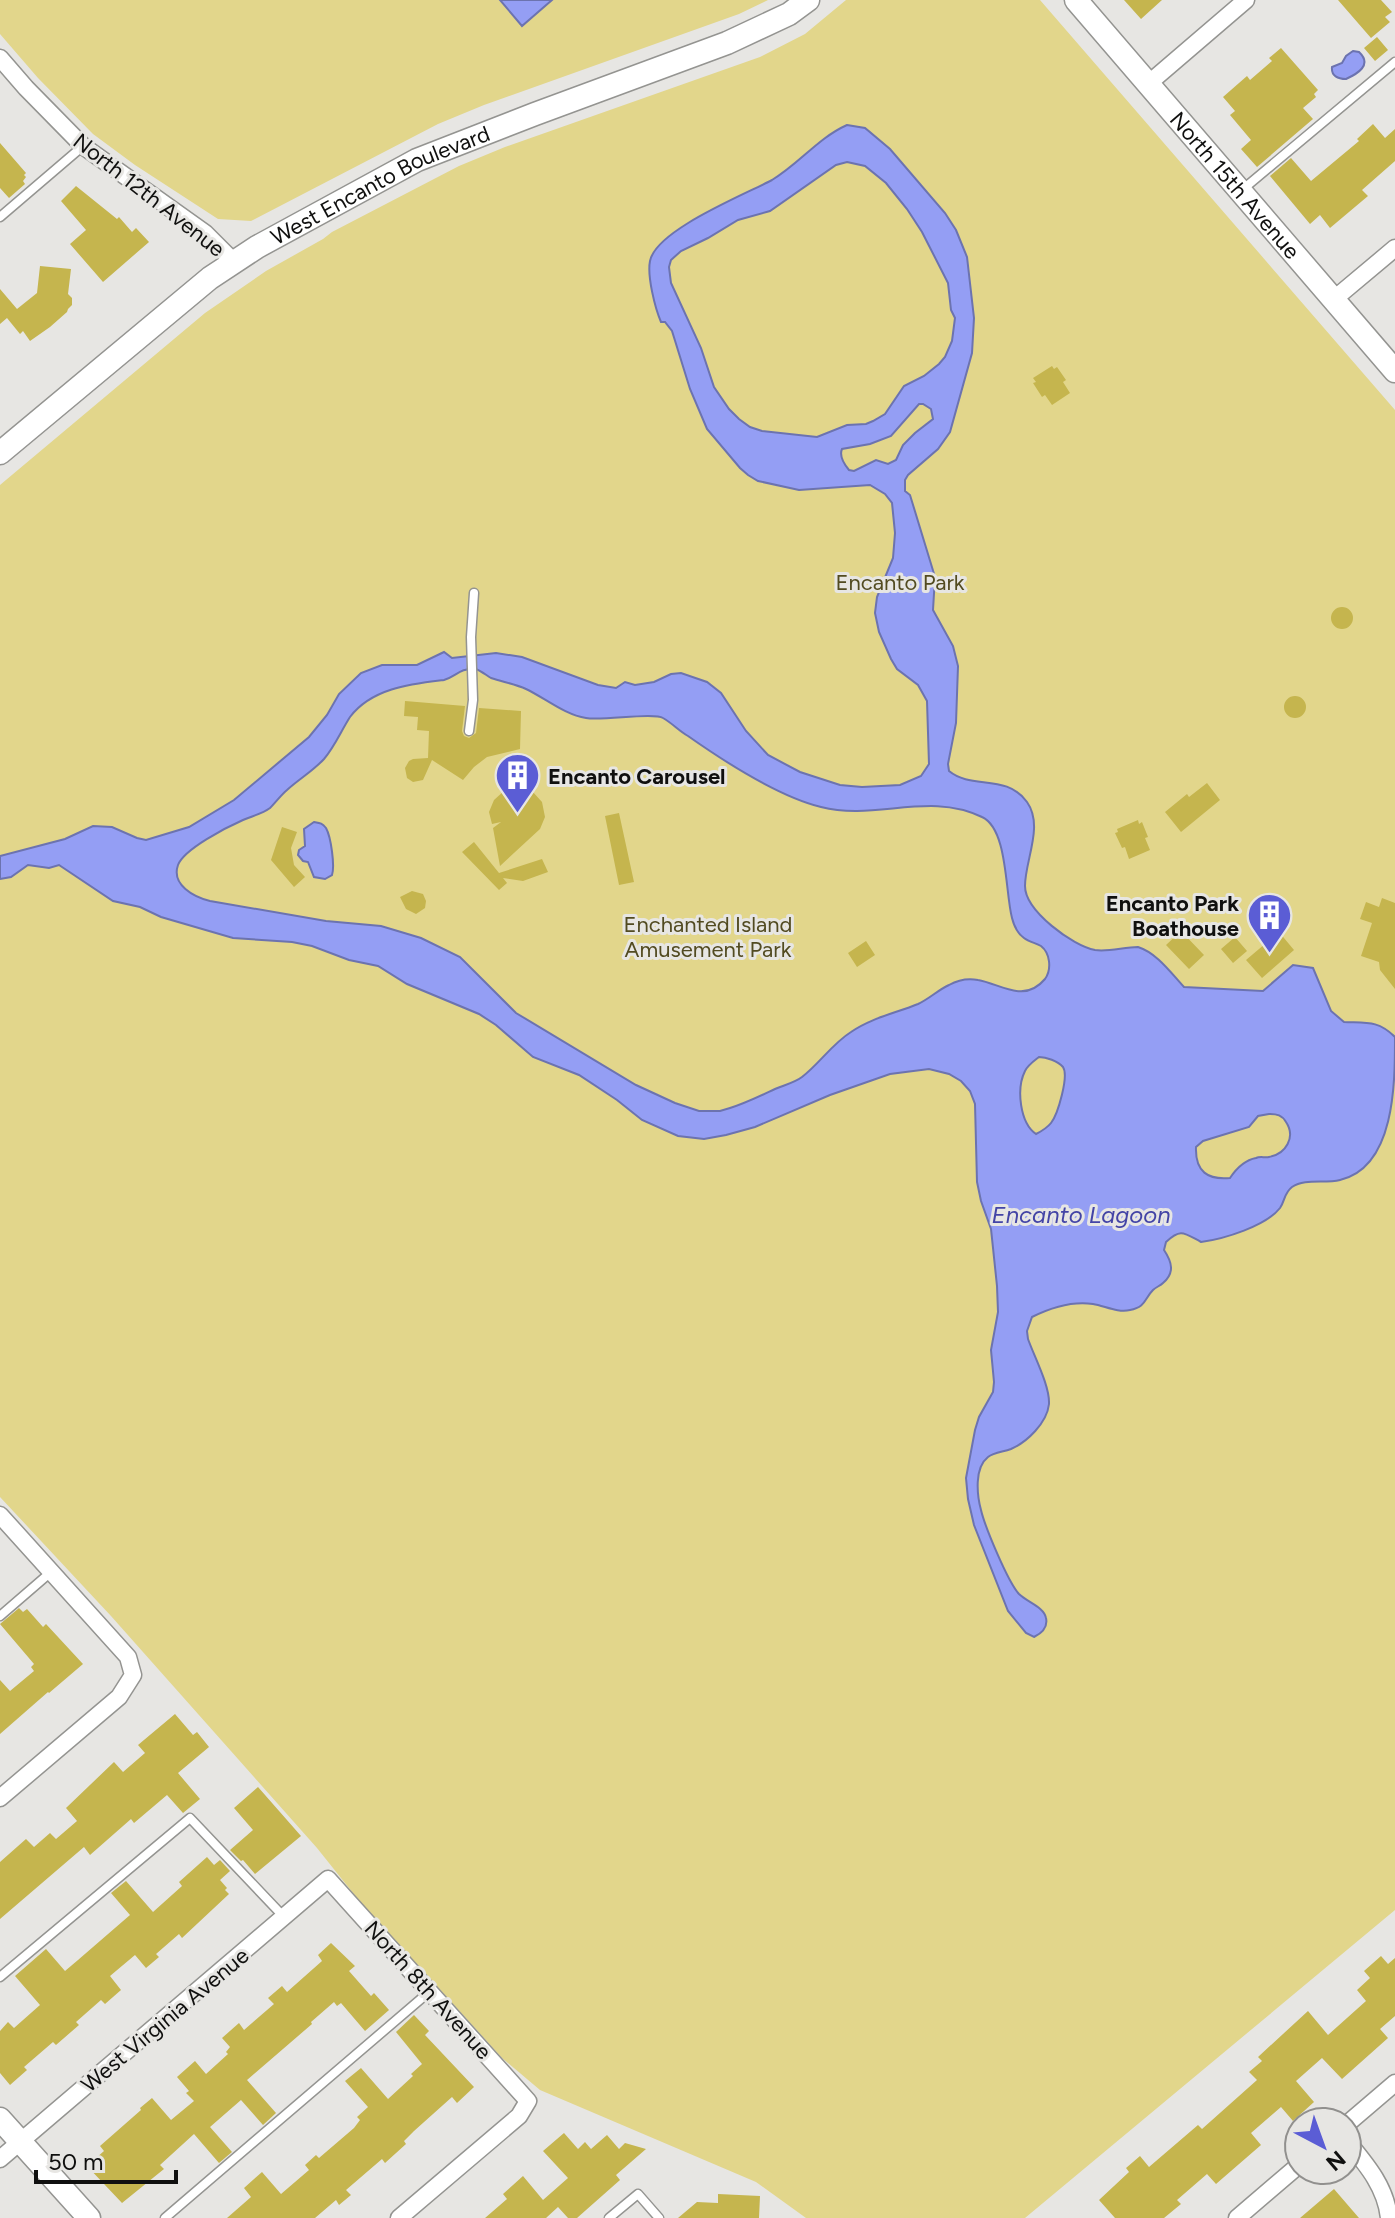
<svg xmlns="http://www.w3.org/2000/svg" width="1395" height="2218" font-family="Figtree,sans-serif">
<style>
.green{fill:#e2d68b}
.water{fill:#949ef4;stroke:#6c73af;stroke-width:2;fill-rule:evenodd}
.building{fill:#c5b54e}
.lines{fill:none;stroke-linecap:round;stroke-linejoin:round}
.lane-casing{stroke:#949491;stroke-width:11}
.street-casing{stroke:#949491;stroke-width:19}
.secondary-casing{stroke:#949491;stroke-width:25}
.lane{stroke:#fff;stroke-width:8}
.street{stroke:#fff;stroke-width:16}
.secondary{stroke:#fff;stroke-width:22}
.labels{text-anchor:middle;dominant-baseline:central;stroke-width:6;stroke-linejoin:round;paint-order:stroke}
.street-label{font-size:22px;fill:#10100f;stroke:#e7e6e3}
.park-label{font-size:22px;fill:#524b21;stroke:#e7e6e3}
.poi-label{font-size:22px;font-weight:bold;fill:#10100f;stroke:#e7e6e3;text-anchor:start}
.water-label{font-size:24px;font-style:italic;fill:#4344a6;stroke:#e7e6e3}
</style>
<rect width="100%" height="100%" fill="#e7e6e3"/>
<!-- green -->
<path class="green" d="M 0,0 L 768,0 L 739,14 L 484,105 L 438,124 L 251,221 L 218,219 L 135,165 L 93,134 L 38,78 L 0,34 Z
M 846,0 L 1040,0 L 1395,410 L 1395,1910 L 1025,2218 L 806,2218 L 756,2182 L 540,2090 L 502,2058 L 357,1898 L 317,1848 L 111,1616 L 0,1497 L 0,485 L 205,313 L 266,271 L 323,239 L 332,232 L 459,166 L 505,147 L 760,57 L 805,34 Z"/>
<!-- water -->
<path class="water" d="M 500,0 L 552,0 L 522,26 Z
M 1353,51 L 1359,52 C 1373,65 1357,74 1346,79 C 1338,79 1331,76 1332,67 L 1342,63 L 1346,56 Z
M 847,125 L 865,128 L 890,149 L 945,213 L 956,230 L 967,257 L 974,318 L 972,353 L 950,432 L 938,449 L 908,475 L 905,480 L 905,491 L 910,495 L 935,577 L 933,610 L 953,646 L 958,666 L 956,723 L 948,764 L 949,771 C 972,790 1006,773 1027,802 C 1044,826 1025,860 1025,886 C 1025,911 1073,946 1095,950 C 1109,952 1124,947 1138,947 C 1157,953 1171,973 1184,987 L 1263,991 L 1293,965 L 1313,968 L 1331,1011 L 1344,1022 C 1366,1023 1378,1020 1395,1037 C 1395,1084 1395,1167 1340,1180 C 1325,1184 1305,1178 1292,1187 C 1284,1193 1285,1201 1280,1208 C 1266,1226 1224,1239 1201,1242 C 1184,1233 1181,1228 1166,1242 L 1164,1250 C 1172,1262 1175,1273 1163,1283 C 1160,1286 1156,1287 1153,1290 C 1144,1299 1146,1307 1130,1310 C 1118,1313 1105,1306 1093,1304 C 1073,1301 1050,1308 1032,1317 L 1027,1331 L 1028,1339 C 1034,1356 1050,1386 1049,1404 C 1047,1423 1027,1442 1011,1449 C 1003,1452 994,1452 988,1457 C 974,1468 977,1495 981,1510 C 985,1527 1008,1582 1019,1594 C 1027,1602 1044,1607 1046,1618 C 1048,1627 1042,1633 1034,1637 L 1026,1633 L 1008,1611 L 974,1525 L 968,1499 L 966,1478 L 975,1430 L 979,1417 L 993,1392 L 994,1382 L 991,1350 L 998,1312 L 997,1286 L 991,1229 L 981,1201 L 977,1182 L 975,1104 L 970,1091 L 961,1081 L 949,1074 L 929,1069 L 890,1074 L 830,1095 L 755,1127 L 726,1135 L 704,1139 L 678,1136 L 642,1120 L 617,1100 L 579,1075 L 533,1057 L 496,1025 L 479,1014 L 407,984 L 378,966 L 349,960 L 312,946 L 292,942 L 233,938 L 161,917 L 140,907 L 113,901 L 59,865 L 49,868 L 28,865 L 11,877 L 0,879 L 0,856 L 65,839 L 93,826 L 112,827 L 137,838 L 146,840 L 189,827 L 234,800 L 309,737 L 327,715 L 339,694 L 361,673 L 382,665 L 417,665 L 444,652 L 452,658 L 496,653 L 522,657 L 598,685 L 616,688 L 625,682 L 635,685 L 654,682 L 671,674 L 681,673 L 707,682 L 721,693 L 746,731 L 768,755 L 800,772 L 840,785 L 862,787 L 900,785 L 921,776 L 929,764 L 927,701 L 918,685 L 897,669 L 891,659 L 879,632 L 875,613 L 877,597 L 893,558 L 895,533 L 892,503 L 885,494 L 870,485 L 799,490 L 758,481 L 748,475 L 740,468 L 707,429 L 690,389 L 672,331 L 665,322 L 661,322 C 655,308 647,276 650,261 C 656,230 744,195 772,180 C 799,164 818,138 847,125 ZM 847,162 L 865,166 L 886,183 L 907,209 L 922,232 L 948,283 L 951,310 L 955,318 L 952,341 L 945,357 L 939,364 L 924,376 L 904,386 L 885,414 L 873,421 L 866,424 L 847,425 L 817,437 L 762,431 L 750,427 L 739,419 L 729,409 L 714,387 L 701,348 L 671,283 L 669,267 L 671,260 L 681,251 L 708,238 L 738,220 L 770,211 L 836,165 ZM 919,404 L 923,404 L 931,409 L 933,419 L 915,433 L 903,445 L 896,460 L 888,464 L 876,460 L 854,471 L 849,470 C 844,464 839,456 842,449 L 870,444 L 891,436 ZM 476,669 C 481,671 486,675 491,678 C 503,682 515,684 526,689 C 545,698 565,715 586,718 C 603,721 654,712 663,718 C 672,723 679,731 688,736 C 725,762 777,796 821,807 C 876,821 929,791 982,817 C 1008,829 1005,892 1012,918 C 1014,926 1017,933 1024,938 C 1029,942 1036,943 1041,946 C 1050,953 1052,969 1045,979 C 1024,1004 1001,984 978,980 C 968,978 958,980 949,985 C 938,990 929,999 918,1004 C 896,1013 871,1018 851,1032 C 832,1044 820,1063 802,1077 C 794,1083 784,1085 775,1089 C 760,1096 746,1103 730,1108 L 720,1111 L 699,1111 L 675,1103 L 636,1085 L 516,1013 L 460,957 L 421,938 L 381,926 L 326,921 L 210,901 C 194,897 171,885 178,865 C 184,849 227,827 243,820 C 252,816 262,814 270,808 C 276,802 281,795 287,790 C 299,779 313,771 324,759 C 335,746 341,731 350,717 C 372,688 411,684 444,680 C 457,676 459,668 476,669 ZM 1039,1057 C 1046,1057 1058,1061 1063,1067 C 1069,1076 1058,1114 1051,1123 C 1047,1128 1042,1131 1036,1134 C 1020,1123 1016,1089 1025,1071 C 1028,1065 1034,1061 1039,1057 ZM 1269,1114 C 1277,1114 1282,1115 1286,1122 C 1296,1137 1286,1154 1269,1157 C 1265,1158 1260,1156 1256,1158 C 1245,1160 1236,1169 1230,1178 C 1208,1180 1195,1172 1196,1147 L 1203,1141 L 1249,1127 L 1258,1116 Z
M 314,822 C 320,823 322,823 326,828 C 331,837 335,866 332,875 L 325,879 L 314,877 L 308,862 L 303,861 L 298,855 L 299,850 L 305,846 L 304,829 Z"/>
<!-- building -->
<path class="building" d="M 1124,0 L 1162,0 L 1141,19 Z
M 1338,0 L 1381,0 L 1392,12 L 1385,17 L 1390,22 L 1371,38 Z
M 1377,37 L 1388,50 L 1375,61 L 1364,48 Z
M 1281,48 L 1318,90 L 1314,94 L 1316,97 L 1303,108 L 1313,119 L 1257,167 L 1241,149 L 1251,140 L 1230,115 L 1235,111 L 1223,97 L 1247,76 L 1250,80 L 1272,61 L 1269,58 Z
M 1373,124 L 1385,138 L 1395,129 L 1395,161 L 1362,190 L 1368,196 L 1330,228 L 1320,215 L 1310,224 L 1270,176 L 1291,158 L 1311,181 L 1359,141 L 1357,139 Z
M 0,143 L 26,173 L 24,175 L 26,177 L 23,181 L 25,184 L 9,198 L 0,188 Z
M 76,186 L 117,219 L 119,217 L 132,232 L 136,228 L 149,242 L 103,282 L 70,244 L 86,230 L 61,201 Z
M 40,266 L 71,269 L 68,294 L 72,298 L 72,305 L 68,309 L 67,312 L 50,327 L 30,341 L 23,331 L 20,334 L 7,318 L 0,324 L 0,289 L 17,309 L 37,293 Z
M 1052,366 L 1054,369 L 1057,367 L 1066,380 L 1063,382 L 1070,393 L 1052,405 L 1045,395 L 1042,397 L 1033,383 L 1036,382 L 1033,378 Z
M1331 618a11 11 0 1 1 22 0a11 11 0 1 1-22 0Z
M1284 707a11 11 0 1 1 22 0a11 11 0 1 1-22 0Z
M 405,701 L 465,706 L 462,731 L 464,736 L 469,738 L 476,733 L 479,708 L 521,711 L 520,749 L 487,757 L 474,767 L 463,780 L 432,760 L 423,780 L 413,782 L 407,778 L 405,768 L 409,761 L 413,759 L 428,758 L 429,731 L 417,730 L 418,717 L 404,716 Z
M 1207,783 L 1220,800 L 1181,832 L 1165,812 L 1187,794 L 1189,797 Z
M 518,786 L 532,791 L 542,802 L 545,817 L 540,829 L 500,866 L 493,828 L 501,822 L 492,824 L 489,812 L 494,800 L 505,790 Z
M 619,813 L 634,882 L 619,885 L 605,816 Z
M 1138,820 L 1139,824 L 1142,822 L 1148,837 L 1145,838 L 1150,850 L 1129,859 L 1125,847 L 1122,848 L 1115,833 L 1118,832 L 1117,829 Z
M 282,827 L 297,832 L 291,848 L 294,865 L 305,877 L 294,887 L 271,860 Z
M 474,842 L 499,873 L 542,859 L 548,872 L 523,881 L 503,878 L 507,883 L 499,890 L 462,852 Z
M 412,891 L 423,894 L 426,901 L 425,908 L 416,914 L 406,909 L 400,897 Z
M 1382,898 L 1395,903 L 1395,989 L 1380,970 L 1379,962 L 1361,956 L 1372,923 L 1360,919 L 1366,902 L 1379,907 Z
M 1181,931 L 1204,955 L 1189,969 L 1166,945 Z
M 1279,932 L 1294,950 L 1262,978 L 1246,960 Z
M 1235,937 L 1247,951 L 1233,963 L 1221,949 Z
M 866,941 L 875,955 L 857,967 L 848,953 Z
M 19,1608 L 23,1612 L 27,1609 L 43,1627 L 46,1624 L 83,1664 L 49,1693 L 48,1692 L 0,1734 L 0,1680 L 10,1691 L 34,1671 L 31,1667 L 34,1664 L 0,1624 Z
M 175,1714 L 193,1735 L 197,1732 L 209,1747 L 178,1773 L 200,1799 L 183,1813 L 167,1795 L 134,1823 L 131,1819 L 90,1855 L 84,1847 L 0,1919 L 0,1862 L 26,1839 L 34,1847 L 50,1833 L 56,1839 L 77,1821 L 66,1808 L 114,1762 L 123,1772 L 145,1753 L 138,1745 Z
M 258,1787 L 301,1836 L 255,1874 L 243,1860 L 241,1861 L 230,1850 L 253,1830 L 234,1808 Z
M 207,1857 L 214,1865 L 220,1860 L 230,1871 L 220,1880 L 227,1888 L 225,1890 L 229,1894 L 182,1938 L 179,1934 L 156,1954 L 159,1957 L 146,1968 L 135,1955 L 110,1976 L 121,1990 L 105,2004 L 101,2000 L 76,2022 L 79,2025 L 56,2045 L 53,2042 L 24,2067 L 27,2070 L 10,2085 L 0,2073 L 0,2031 L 8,2022 L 14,2028 L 40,2005 L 15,1976 L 46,1949 L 65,1971 L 78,1960 L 130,1915 L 111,1893 L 126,1881 L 153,1912 L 182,1886 L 179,1882 Z
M 331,1943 L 355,1966 L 349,1971 L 371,1996 L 374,1993 L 389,2010 L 365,2031 L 341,2003 L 337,2006 L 334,2002 L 311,2022 L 312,2024 L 247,2080 L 276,2113 L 263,2125 L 241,2100 L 210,2127 L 232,2152 L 219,2163 L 194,2134 L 160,2165 L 164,2169 L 122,2203 L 87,2166 L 104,2151 L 100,2146 L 141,2110 L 140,2108 L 152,2098 L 171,2120 L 194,2101 L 186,2093 L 189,2091 L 177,2077 L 195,2061 L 206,2074 L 228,2054 L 226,2052 L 230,2047 L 222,2038 L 239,2023 L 244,2030 L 274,2004 L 268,1998 L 282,1986 L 287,1992 L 322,1961 L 318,1955 Z
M 1381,1956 L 1388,1964 L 1395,1958 L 1395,2016 L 1380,2029 L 1388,2038 L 1342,2079 L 1322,2058 L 1296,2081 L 1314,2102 L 1293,2121 L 1281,2107 L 1251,2133 L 1261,2145 L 1216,2184 L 1207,2174 L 1177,2200 L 1181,2204 L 1164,2218 L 1115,2218 L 1099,2200 L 1129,2172 L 1126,2168 L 1140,2156 L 1149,2167 L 1198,2125 L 1202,2129 L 1257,2080 L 1249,2072 L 1262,2061 L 1258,2057 L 1308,2011 L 1328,2035 L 1366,2001 L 1357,1990 L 1370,1978 L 1364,1971 Z
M 414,2015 L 429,2031 L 425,2035 L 474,2087 L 457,2103 L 452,2097 L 414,2131 L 404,2141 L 406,2144 L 385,2163 L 382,2159 L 346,2190 L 351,2195 L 339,2205 L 336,2200 L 315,2218 L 227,2218 L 251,2197 L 244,2188 L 262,2172 L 281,2194 L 309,2170 L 305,2165 L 316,2155 L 319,2158 L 354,2128 L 360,2120 L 357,2117 L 368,2107 L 345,2081 L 361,2068 L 388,2099 L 413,2076 L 411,2074 L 422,2064 L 396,2032 Z
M 564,2133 L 578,2149 L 585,2142 L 591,2149 L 607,2135 L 619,2149 L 625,2143 L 646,2149 L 616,2175 L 620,2180 L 577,2218 L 568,2218 L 558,2207 L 546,2218 L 485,2218 L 507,2199 L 503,2194 L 523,2176 L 543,2200 L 568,2178 L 543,2151 Z
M 1334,2189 L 1359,2218 L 1300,2218 Z
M 718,2194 L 760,2196 L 759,2218 L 678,2218 L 697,2202 L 718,2203 Z"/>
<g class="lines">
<defs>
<path id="lane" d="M 1242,190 L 1395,62
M 0,217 L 83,146
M 469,731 L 473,700 L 471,637 L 474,593
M 0,1616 L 51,1572
M 0,1977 L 190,1818 L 284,1917
M 165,2218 L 429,1992
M 609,2218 L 638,2194 L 659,2218"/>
<path id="street" d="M 0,58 L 26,88 L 83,146 L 205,233 L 233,261
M 1148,84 L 1246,0
M 1333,300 L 1395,248
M 0,1515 L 128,1657 L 133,1675 L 119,1697 L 0,1798
M 1347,2124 L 1395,2083
M 1347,2141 C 1366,2164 1386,2187 1389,2218
M 0,2159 L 328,1879 L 528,2101 L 519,2116 L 399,2218
M 1237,2218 L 1299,2165"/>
<g id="secondary">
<path id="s1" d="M 1076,0 L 1395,371"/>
<path id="s2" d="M 0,453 L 210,278 L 257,247 L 417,160 L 535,114 L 727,43 L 789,14 L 808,0"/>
<path d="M 0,2119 L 89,2218"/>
</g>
</defs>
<!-- lane casing -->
<use href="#lane" class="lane-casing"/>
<!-- street casing -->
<use href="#street" class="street-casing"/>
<!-- secondary casing -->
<use href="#secondary" class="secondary-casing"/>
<!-- lane -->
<use href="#lane" class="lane"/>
<!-- street -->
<use href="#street" class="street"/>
<!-- secondary -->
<use href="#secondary" class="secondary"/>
</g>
<!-- icons -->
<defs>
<symbol id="building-pin" viewBox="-11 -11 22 30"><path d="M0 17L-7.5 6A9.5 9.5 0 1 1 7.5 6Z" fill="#5b5dd5" stroke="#e7e6e3"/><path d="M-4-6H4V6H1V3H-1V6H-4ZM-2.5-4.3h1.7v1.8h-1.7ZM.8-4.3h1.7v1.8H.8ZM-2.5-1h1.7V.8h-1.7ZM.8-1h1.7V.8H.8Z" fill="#fff"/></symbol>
</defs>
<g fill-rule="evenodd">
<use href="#building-pin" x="492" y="750" width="51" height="69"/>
<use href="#building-pin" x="1244" y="890" width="51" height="69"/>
</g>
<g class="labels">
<!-- street labels -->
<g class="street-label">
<text stroke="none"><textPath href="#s2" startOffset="468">West Encanto Boulevard</textPath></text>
<text stroke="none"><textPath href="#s1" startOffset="244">North 15th Avenue</textPath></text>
<text transform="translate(149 195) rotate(38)">North 12th Avenue</text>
<text transform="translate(428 1990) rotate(48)">North 8th Avenue</text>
<text transform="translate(165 2020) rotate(-40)">West Virginia Avenue</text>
</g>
<!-- park labels -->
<g class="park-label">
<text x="900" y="582">Encanto Park</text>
<text x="708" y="924">Enchanted Island<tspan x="708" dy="25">Amusement Park</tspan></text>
</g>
<!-- poi labels -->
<g class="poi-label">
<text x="548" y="776">Encanto Carousel</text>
<text x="1239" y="903" text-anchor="end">Encanto Park<tspan x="1239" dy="25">Boathouse</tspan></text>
</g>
<!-- water labels -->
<g class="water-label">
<text x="1081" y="1214">Encanto Lagoon</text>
</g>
</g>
<!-- north arrow -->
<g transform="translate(1323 2146) rotate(139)"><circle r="38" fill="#e7e6e3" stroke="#91908e" stroke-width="2"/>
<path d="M0-6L14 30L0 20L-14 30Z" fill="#5b5dd5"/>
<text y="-12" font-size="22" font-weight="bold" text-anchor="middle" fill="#10100f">N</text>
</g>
<!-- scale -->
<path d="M36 2170v12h140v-12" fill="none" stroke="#10100f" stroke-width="4"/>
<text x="48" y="2170" font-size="24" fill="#10100f" stroke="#e7e6e3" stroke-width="6" paint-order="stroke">50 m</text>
</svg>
